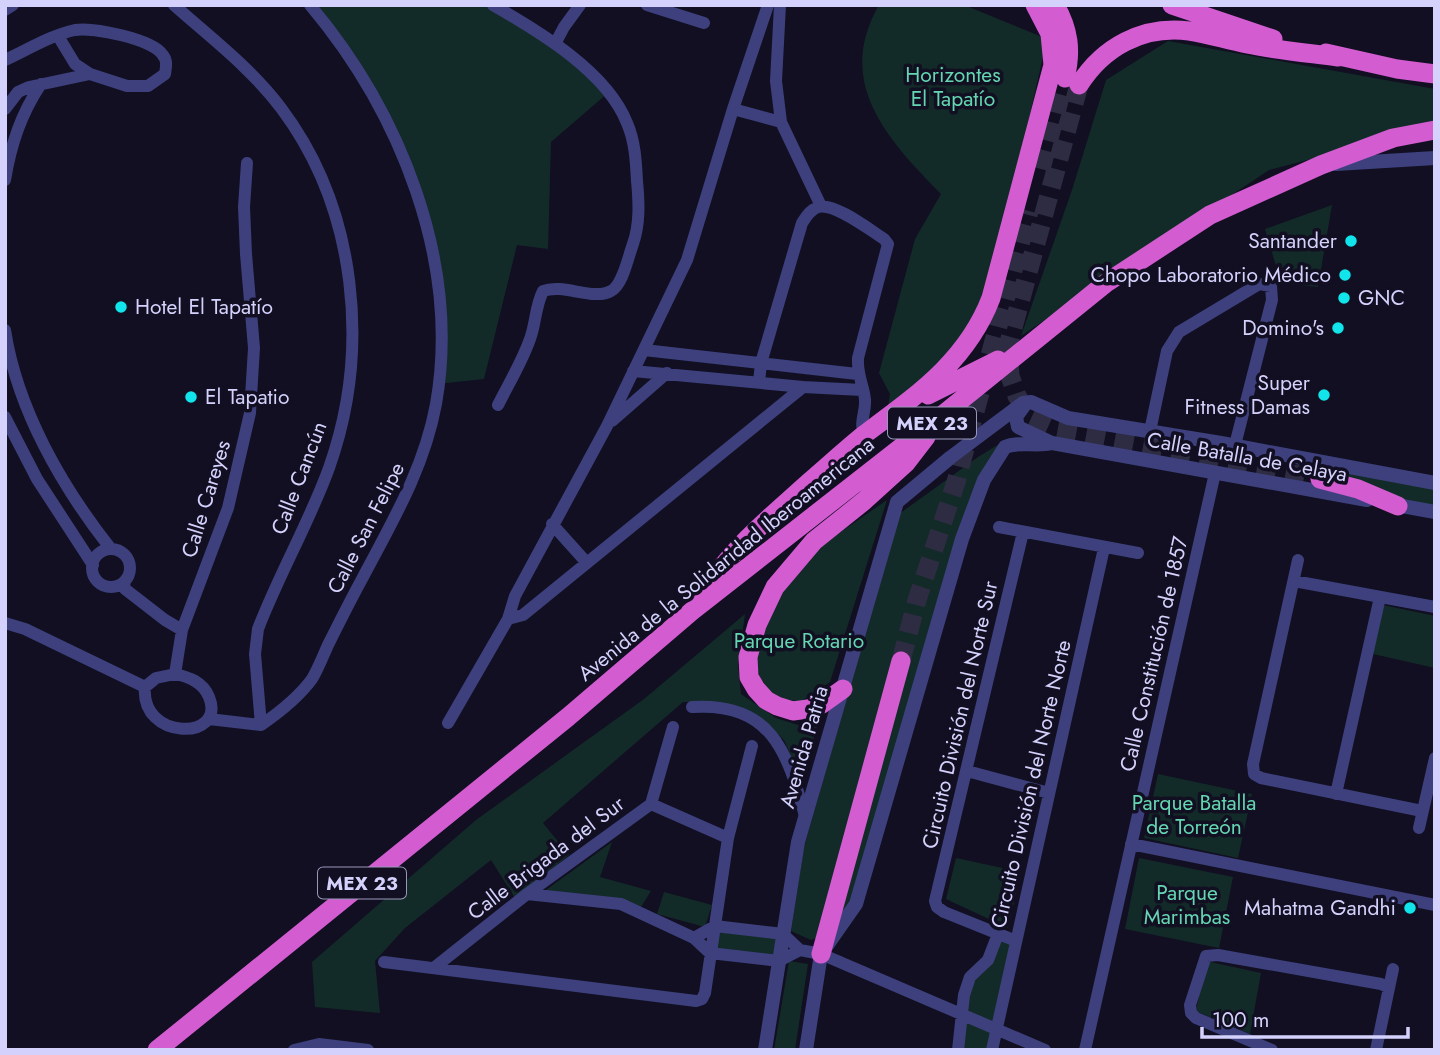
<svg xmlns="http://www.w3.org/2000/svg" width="1440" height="1055" font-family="Jost,sans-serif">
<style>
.green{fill:#132b28}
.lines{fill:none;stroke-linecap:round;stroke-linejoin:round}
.trunk-tunnel{stroke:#2e2c42;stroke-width:19;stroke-dasharray:19 10;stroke-linecap:butt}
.minor{stroke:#3d407d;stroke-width:12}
.tertiary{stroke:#3d407d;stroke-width:14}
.trunk{stroke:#d25cd0;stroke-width:19}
.poi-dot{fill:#11e4ea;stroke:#110f21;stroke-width:2.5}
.labels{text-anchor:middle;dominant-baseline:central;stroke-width:7;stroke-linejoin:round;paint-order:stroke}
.shield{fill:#110f21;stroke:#9a98ba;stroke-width:2}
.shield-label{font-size:19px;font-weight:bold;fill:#d4d2fc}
.park-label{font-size:21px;fill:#64d6b1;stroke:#110f21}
.poi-label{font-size:21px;fill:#d4d2fc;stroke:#110f21;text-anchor:end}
.street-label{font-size:21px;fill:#d4d2fc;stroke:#110f21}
</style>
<rect width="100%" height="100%" fill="#110f21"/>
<!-- green -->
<path class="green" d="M 304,5 L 492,5 L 544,38 L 609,92 L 551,142 L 548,249 L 517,245 L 484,379 L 437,384 L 439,311 L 428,239 L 386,123 L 334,36 Z
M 879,5 L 964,5 L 1047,39 L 985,314 L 947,369 L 887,413 L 890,394 L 879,373 L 915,239 L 941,194 C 888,140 834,83 879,5 Z
M 1168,41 L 1435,89 L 1435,127 L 1269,170 L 1021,336 L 1072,190 L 1106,80 Z
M 1332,205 L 1318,287 L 1281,283 L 1265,229 Z
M 999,444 L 851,899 L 830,933 L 811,940 L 791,931 L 804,847 L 899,514 L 978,457 Z
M 1330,467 L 1435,484 L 1435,511 L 1398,506 Z
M 887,500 L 830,682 L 800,702 L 775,697 L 762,684 L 754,660 L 780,587 L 816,549 Z
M 1383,605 L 1435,616 L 1435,668 L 1373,654 Z
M 745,614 L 738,665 L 741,694 L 776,718 L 798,725 L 821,712 L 802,780 L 784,740 L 766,723 L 716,702 L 683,702 L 543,823 L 569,855 L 515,898 L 491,860 L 405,928 L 375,961 L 380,1013 L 315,1007 L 312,962 L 476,820 L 644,699 Z
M 1158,774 L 1252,794 L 1238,858 L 1144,838 Z
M 612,842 L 600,877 L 651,891 L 641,907 L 546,890 Z
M 956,858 L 1021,872 L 1008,928 L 946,899 Z
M 1139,858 L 1233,877 L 1219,948 L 1125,929 Z
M 664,892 L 712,905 L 705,927 L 657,914 Z
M 715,926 L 783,934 L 780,959 L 710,953 Z
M 1000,938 L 1016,941 L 992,1050 L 960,1050 L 965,990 Z
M 789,961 L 808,964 L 795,1050 L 774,1050 Z
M 1206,961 L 1261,973 L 1250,1034 L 1196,1011 Z"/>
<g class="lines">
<!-- trunk-tunnel -->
<path class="trunk-tunnel" d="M 1079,85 L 1008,346 L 1010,376 L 1017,396 L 1031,418 L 1057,430 L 1320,479
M 1041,169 L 1065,78
M 901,661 L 917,600 L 956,482 L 1029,211"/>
<!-- minor -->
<path class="minor" d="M 174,5 C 211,38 251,68 281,108 C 357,209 371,350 329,468 C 309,523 279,574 258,629 L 255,654 L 261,725
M 493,5 C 540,32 607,72 627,123 C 635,141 636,162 637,181 C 639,202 640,224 633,244 C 628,257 623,285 611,291 C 593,301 563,283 543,291 C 535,307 536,323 530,339 C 522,362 509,383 498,405
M 647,5 L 704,23
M 780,5 L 776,81 L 781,122 L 821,206
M 5,10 L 13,5
M 555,44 L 564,27 L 580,5
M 5,60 C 27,50 51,35 75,30 C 93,27 152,39 162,54 C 168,61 166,66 165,74 L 148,86 L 127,86 L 90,74 L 75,64 L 58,36
M 5,109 L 18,92 L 29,87 L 90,74
M 733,109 L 781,122
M 5,180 C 11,144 21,114 41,84
M 5,330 C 17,409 62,487 111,549
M 644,350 L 857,374
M 633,371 L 803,387 L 862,390
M 759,382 L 761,363 L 802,223 C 806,217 810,210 818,207 C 834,202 870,230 884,239 L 888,244 L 858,358 C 857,377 864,385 865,400 C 866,412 859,422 864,435
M 5,417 L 37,479 L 93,565
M 612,421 L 667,373
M 1150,431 L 1167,351 L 1179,332 L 1259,284 L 1271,286 L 1272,300 L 1235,445
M 552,524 L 587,563
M 999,527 L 1138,553
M92 568a19 19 0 1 1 38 0a19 19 0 1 1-38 0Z
M 1298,560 L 1253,764 L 1254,774 L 1261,778 L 1422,811
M 1294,581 L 1435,607
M 124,583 L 125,589 L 165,620 L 182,630
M 508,619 L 523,615 L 803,387
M 5,623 L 25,629 L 145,687
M 175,674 L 182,630 L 228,508 L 250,413 L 254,348 L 246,254 L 244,207 L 247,163
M 175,674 C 189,677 203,682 209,697 C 227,741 140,741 145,687 L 156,678 Z
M 692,707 C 771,702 787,751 805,816
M 209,719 L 261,725 C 280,712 298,698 312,679 C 318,669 323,656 328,645 C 339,623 350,601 362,579 C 392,522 424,469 436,404 C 461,262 400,112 310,5
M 448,723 L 508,619 L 515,596 L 607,426 L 687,260 L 733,109 L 768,5
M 967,771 L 1049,793
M 1336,794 L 1380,597
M 651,804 L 728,838
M 1419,828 L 1435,758
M 1131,844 L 1435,905
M 527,894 L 621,904 L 694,938 L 710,953 L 779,961 L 800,950
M 694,938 L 715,926 L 783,934 L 800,950 L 821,954 L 1045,1050
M 1016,941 L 944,912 L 937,907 L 935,901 L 1023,532
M 384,962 L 696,1001 L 702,999 L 705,993 L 728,838 L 752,746
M 435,967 L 527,894 L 651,804 L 673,727
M 294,1050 L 319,1044 L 368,1050
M 958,1050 L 964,995 L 970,977 L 988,960 L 998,934
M 992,1050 L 1104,548
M 1085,1050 L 1215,473
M 1272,1050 L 1196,1018 L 1191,1013 L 1190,1005 L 1206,956 L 1218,955 L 1381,984 L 1389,988
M 1376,1050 L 1393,969"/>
<!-- tertiary -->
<path class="tertiary" d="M 1336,164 L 1435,158
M 1031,402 L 1068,418 L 1221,443 L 1435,483
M 1024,406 L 1016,417 L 1018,427 L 1052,443 L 1367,500
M 1391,504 L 1435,512
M 765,1050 L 798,842 L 897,502 L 951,457 L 1023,403 L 1031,402
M 806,1050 L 821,954 L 856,904 L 962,539 L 984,480 L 1005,447 C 1019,441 1036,447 1052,443"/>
<!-- trunk -->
<path class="trunk" d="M 1055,5 C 1069,29 1072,51 1065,78
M 1172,5 L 1273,39
M 1326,53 L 1397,69 L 1435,74
M 1079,85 C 1103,47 1143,25 1189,31 C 1208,34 1227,40 1247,44 C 1276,50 1308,53 1338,57
M 928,395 L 998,360
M 1320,479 L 1358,489 L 1398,506
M 699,600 C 726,553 768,519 808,483 C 827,467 846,449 865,434 C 917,395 967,361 991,298 L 1053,65 L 1050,34 L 1035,5
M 843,689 L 822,704 L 808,709 L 793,711 L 777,706 L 766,700 L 756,689 L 749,677 L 748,657 L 757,625 L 775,587 L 814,541 L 864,501 L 906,463 L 926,437
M 821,954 L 901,661
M 157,1050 L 568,717 L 692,611 L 945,413 L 1106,283 L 1210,215 L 1321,165 L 1393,138 L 1435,130"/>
</g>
<!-- markers -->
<g class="poi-dot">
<circle cx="1351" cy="241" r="7"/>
<circle cx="1345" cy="275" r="7"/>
<circle cx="1344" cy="298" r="7"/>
<circle cx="121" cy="307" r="7"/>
<circle cx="1338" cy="328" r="7"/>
<circle cx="1324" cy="395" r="7"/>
<circle cx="191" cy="397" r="7"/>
<circle cx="1410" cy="908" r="7"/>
</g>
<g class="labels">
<!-- shield labels -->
<g class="shield">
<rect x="888" y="407.5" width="88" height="31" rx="5"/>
<rect x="318" y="867.5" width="88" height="31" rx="5"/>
</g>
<g class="shield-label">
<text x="932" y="423">MEX 23</text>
<text x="362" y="883">MEX 23</text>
</g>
<!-- park labels -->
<g class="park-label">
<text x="953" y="75">Horizontes<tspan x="953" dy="24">El Tapatío</tspan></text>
<text x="799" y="641">Parque Rotario</text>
<text x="1194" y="803">Parque Batalla<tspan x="1194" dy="24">de Torreón</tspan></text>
<text x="1187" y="893">Parque<tspan x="1187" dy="24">Marimbas</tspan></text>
</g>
<!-- poi labels -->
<g class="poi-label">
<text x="1337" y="241">Santander</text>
<text x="1331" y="275">Chopo Laboratorio Médico</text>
<text x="1358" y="298" text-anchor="start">GNC</text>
<text x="135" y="307" text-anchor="start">Hotel El Tapatío</text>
<text x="1324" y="328">Domino's</text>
<text x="1310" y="383">Super<tspan x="1310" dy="24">Fitness Damas</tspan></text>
<text x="205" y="397" text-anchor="start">El Tapatio</text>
<text x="1396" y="908">Mahatma Gandhi</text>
</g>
<!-- street labels -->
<g class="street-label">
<text transform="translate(1247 457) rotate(10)">Calle Batalla de Celaya</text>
<text transform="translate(299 478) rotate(-69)">Calle Cancún</text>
<text transform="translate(206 499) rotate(-73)">Calle Careyes</text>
<text transform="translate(366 528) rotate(-63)">Calle San Felipe</text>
<text transform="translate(726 559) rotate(-39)">Avenida de la Solidaridad Iberoamericana</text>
<text transform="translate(1154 654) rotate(-77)">Calle Constitución de 1857</text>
<text transform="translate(960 715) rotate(-77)">Circuito División del Norte Sur</text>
<text transform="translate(804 747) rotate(-74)">Avenida Patria</text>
<text transform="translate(1031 784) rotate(-77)">Circuito División del Norte Norte</text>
<text transform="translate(546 858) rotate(-37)">Calle Brigada del Sur</text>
</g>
</g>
<!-- border -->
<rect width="1440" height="1055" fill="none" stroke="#d4d2fc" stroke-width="14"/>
<!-- scale -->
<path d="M1202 1027v10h206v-10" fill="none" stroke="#d4d2fc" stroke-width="3.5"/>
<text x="1212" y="1027" font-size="21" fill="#d4d2fc" stroke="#110f21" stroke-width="5" paint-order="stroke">100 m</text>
</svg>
